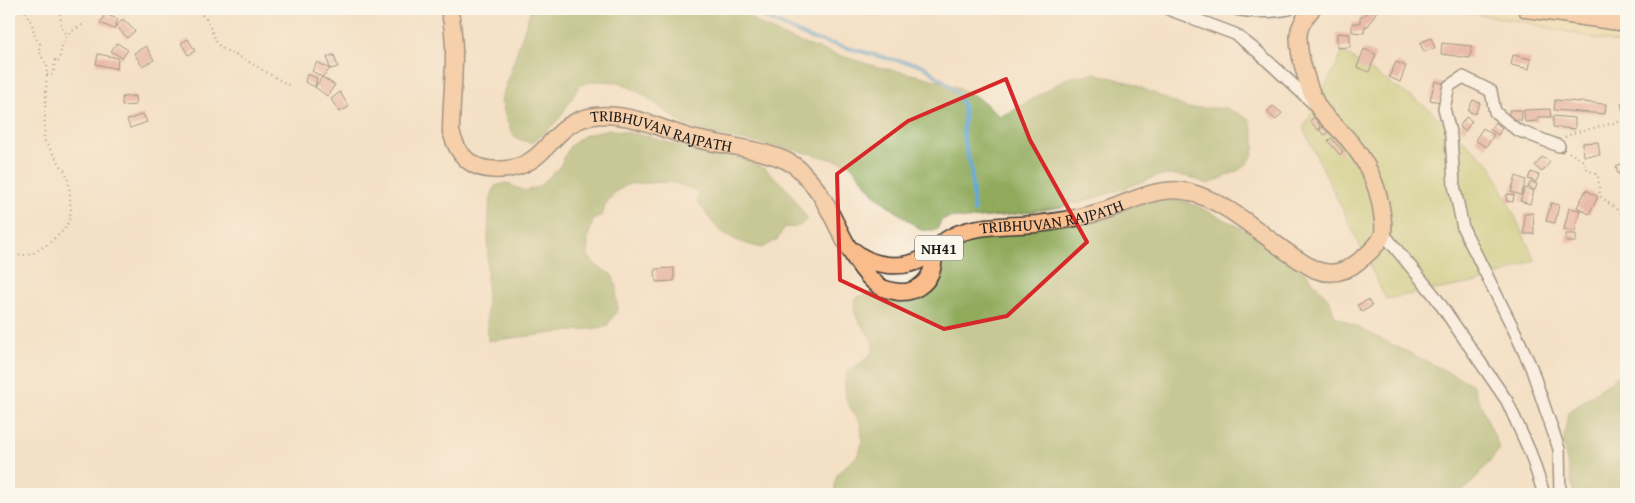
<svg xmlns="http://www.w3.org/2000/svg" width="1635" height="503" font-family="'Gentium Book Plus',serif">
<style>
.green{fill:#b6c466;stroke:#697041}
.forest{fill:#90aa5b;stroke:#56633c}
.sand{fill:#eeda9e;stroke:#857b5d}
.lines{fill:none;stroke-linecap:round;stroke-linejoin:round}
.stream{stroke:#5ca4d3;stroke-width:4}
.building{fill:#dc8f86}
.minor-casing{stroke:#3c3935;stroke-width:14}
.highway-casing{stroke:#3c3935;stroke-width:19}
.path{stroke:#3c3935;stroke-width:2;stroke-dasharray:1 4;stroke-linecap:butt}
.minor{stroke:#fff;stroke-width:11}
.highway{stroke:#f9bc8a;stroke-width:16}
.marked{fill:none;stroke:#d62828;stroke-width:4;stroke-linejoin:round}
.labels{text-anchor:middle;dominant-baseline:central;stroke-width:5;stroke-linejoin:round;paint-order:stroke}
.shield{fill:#fbf7ec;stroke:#5f5e5a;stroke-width:1}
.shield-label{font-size:15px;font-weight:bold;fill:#1c1c1c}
.street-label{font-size:16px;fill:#1c1c1c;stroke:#fbf7ec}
</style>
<rect width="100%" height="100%" fill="#fbf7ec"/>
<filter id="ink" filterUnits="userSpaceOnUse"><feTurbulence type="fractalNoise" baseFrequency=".02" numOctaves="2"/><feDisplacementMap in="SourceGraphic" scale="10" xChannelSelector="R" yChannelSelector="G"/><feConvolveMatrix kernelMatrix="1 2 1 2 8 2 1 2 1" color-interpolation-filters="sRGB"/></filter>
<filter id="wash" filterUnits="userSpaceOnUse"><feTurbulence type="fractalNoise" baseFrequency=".0096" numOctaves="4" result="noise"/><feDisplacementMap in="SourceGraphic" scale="20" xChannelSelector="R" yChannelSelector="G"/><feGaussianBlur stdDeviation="1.12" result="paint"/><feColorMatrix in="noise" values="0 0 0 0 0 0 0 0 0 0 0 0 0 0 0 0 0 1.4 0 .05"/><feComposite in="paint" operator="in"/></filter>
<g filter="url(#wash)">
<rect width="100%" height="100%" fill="#f4e0c5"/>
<!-- green -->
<path class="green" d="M 1343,52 L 1426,107 L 1491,165 L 1535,260 L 1489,280 L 1386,299 L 1303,128 Z"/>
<!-- forest -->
<path class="forest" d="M 531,9 L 739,9 C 767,33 803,44 838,55 C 851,59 865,63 878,67 C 922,77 967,81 999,116 L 1011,112 L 1067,78 L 1095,73 L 1131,83 L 1187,108 L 1226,108 L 1249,119 C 1265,163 1244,169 1208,184 L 1190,177 L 1174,175 L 1158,176 L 1111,193 L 1062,207 L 1002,216 L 966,219 L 951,217 L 941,220 L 937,230 L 921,230 L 877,197 L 850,164 L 799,151 L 708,134 L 684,125 L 642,94 L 619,82 L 595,81 L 580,85 L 559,119 L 544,134 L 531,143 L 515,138 L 506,119 L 501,100 Z
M 1579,9 L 1626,9 L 1626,15 Z
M 608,129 L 647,136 L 692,150 L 745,159 L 766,169 L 789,191 L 807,219 C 800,227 796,228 785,227 L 777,240 L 762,248 C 747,245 723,237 714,224 C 708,217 704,209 697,202 L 698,192 L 682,185 L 668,182 L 629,184 L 615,192 L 605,205 L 603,214 L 593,221 L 588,237 L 588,256 L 597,266 L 612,275 L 617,287 L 616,298 L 618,309 L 606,327 L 488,341 C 486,307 487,273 488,239 C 489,221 487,202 495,186 L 506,183 L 525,191 L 538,187 L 559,168 L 570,146 L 585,135 Z
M 1166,200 L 1181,201 L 1195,205 L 1246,230 L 1306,273 L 1330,301 L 1335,316 L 1472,384 L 1500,449 L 1469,486 L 1458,494 L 835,494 C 831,462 858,467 861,446 C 862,440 862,428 860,423 C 858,418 854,413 851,409 C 844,398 843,385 847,372 C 854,367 868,360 872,351 C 878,333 844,319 857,297 C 864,295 873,293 880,294 C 895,297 897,304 914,298 C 936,290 930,270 942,255 C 948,248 956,244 964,240 L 1148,202 Z
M 1626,370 L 1626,494 L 1574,494 L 1563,443 L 1568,412 Z"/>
<!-- sand -->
<path class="sand" d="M 1448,9 L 1579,9 L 1626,15 L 1626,45 L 1525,22 Z"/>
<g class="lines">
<!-- stream -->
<path class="stream" d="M 751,9 L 763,17 L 810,38 L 890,59 L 922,65 L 949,85 L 958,95 L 963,105 L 964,117 L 963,136 L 971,168 L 974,212"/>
</g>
<g id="blocks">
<!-- building -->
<path class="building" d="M 1371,9 L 1378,9 L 1368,26 L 1365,26 L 1364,33 L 1352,32 L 1352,23 L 1360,23 L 1360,18 Z
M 105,14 L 118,19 L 114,29 L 100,23 Z
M 123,19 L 135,31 L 127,38 L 116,26 Z
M 1337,33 L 1350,34 L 1350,47 L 1337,48 Z
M 1431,38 L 1435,48 L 1424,52 L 1420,43 Z
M 188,39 L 195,51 L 188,55 L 181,43 Z
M 117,43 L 128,50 L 122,58 L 111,51 Z
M 1442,43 L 1472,46 L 1470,58 L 1441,54 Z
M 146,46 L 154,60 L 142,66 L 134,53 Z
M 1364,49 L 1376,54 L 1369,72 L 1357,67 Z
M 98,54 L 118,58 L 117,69 L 96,64 Z
M 334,55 L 338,67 L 330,69 L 327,57 Z
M 1513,55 L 1531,59 L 1529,69 L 1511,65 Z
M 317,62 L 330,69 L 322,77 L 312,71 Z
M 1396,62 L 1406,66 L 1400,82 L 1389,77 Z
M 307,74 L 317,78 L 315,87 L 305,82 Z
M 322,77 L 335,85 L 327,96 L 315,87 Z
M 1435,81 L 1445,84 L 1440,102 L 1430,100 Z
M 340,92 L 349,107 L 339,112 L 331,99 Z
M 135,96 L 136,105 L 122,106 L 122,97 Z
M 1473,100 L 1480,103 L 1475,114 L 1468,111 Z
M 1555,100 L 1606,104 L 1605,114 L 1554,110 Z
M 1626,101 L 1626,112 L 1623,113 L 1621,103 Z
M 1273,106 L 1282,113 L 1276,120 L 1267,112 Z
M 1550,109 L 1551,117 L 1538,117 L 1538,121 L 1525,122 L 1524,110 Z
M 1509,110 L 1522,110 L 1522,120 L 1509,120 Z
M 143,114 L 147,122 L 130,128 L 127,120 Z
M 1553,116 L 1575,118 L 1575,129 L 1553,127 Z
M 1314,117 L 1321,127 L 1318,130 L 1310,121 Z
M 1466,117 L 1472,121 L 1465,131 L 1459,127 Z
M 1495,122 L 1502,128 L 1498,135 L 1490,129 Z
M 1323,127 L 1329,132 L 1325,135 L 1319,130 Z
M 1483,128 L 1494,135 L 1486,147 L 1475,140 Z
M 1331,138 L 1343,151 L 1340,155 L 1328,141 Z
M 1598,142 L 1600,155 L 1584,156 L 1583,143 Z
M 1542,157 L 1550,162 L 1542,172 L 1535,166 Z
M 1626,162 L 1626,171 L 1618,174 L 1616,166 Z
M 1531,172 L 1539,175 L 1536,182 L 1528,179 Z
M 1516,176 L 1526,180 L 1521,195 L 1511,192 Z
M 1531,182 L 1537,184 L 1535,190 L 1528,187 Z
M 1525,188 L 1534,191 L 1530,204 L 1520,201 Z
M 1586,190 L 1598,197 L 1589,214 L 1577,207 Z
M 1507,194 L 1514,195 L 1513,202 L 1506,201 Z
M 1551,203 L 1559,205 L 1555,223 L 1546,221 Z
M 1569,208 L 1580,210 L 1575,232 L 1564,229 Z
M 1533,213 L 1534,234 L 1524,234 L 1524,214 Z
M 1566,234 L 1576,234 L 1576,242 L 1566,242 Z
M 674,268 L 674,281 L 656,282 L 655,269 Z
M 1368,300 L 1372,306 L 1362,312 L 1357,305 Z"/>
</g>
</g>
<g filter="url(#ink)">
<use href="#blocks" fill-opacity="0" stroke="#3c3935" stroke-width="1"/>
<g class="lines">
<defs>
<path id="minor" d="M 1168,9 L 1235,34 L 1258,52 L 1315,105
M 1236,9 C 1251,13 1273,12 1289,9
M 1559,146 L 1517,130 L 1495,112 L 1491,91 L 1463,77 L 1449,86 L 1444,108 L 1451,136 L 1454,185 L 1463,228 L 1515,332 L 1531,367 L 1559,449 L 1560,494
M 1383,233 L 1434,295 L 1507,401 L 1530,452 L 1544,494"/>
<g id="highway">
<path id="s1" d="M 449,9 C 459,48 451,92 451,132 C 454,142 458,152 466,159 C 482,174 512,172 530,161 C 548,150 557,130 577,121 C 595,112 619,115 638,120 C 656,125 674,133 692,138 C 721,146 781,150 800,170 C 807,178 815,186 820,194 C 837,221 853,268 879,286 C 885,290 892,291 899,292 C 913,293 926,285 931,272 C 934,265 933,257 936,252 C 939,246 945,240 951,237 C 974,224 1011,226 1037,224 C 1061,221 1086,217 1109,209 C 1134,200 1162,185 1189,192 C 1238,205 1272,248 1316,270 C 1332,276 1346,272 1359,261 C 1368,254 1380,244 1383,233 C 1384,227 1383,220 1382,214 C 1379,189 1370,168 1355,148 C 1345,134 1332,124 1321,111 C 1310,96 1296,50 1299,32 C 1300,24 1307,15 1312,9"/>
<path d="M 1526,9 L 1626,23"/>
<path d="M 854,251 C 872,267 903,270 924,258 C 930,254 935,250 940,246"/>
</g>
</defs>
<!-- minor casing -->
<use href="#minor" class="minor-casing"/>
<!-- highway casing -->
<use href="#highway" class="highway-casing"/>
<!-- path -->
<path class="path" d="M 58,9 C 63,18 57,28 68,35
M 194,9 L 204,16 L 209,24 L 216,43 L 223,49 L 242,58 L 290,86
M 47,75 L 51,76 L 54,71 L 55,60 L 58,62 C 61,53 62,42 68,35 C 73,29 80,28 85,22
M 1565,137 L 1573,133 L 1626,120
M 1569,152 L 1582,160 L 1588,170 L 1598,175 L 1600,196 L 1626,217
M 9,257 L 32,254 L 48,244 L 64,230 L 69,221 L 71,211 L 69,184 L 66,173 L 44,140 L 47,66 L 42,57 L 39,50 L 40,44 L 35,37 L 32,24 L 24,9"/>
<!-- minor -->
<use href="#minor" class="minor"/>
<!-- highway -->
<use href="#highway" class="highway"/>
</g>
</g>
<!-- marked area -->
<path d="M0 0H1635V503H0ZM 1006,79 L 1030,140 L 1087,242 L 1007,316 L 944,329 L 840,280 L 837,174 L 908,121 Z" fill="#f4e0c5" fill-opacity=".55" fill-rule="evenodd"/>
<path class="marked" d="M 1006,79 L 1030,140 L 1087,242 L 1007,316 L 944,329 L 840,280 L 837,174 L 908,121 Z"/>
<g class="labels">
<!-- shield labels -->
<rect class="shield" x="915" y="235.5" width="48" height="25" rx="4"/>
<g class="shield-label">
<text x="939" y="248">NH41</text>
</g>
<!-- street labels -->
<g class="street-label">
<text stroke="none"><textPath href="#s1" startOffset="372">TRIBHUVAN RAJPATH</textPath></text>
<text stroke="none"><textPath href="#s1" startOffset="866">TRIBHUVAN RAJPATH</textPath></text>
</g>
</g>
<!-- margin -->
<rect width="1635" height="503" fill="none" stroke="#fbf7ec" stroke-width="30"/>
</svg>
